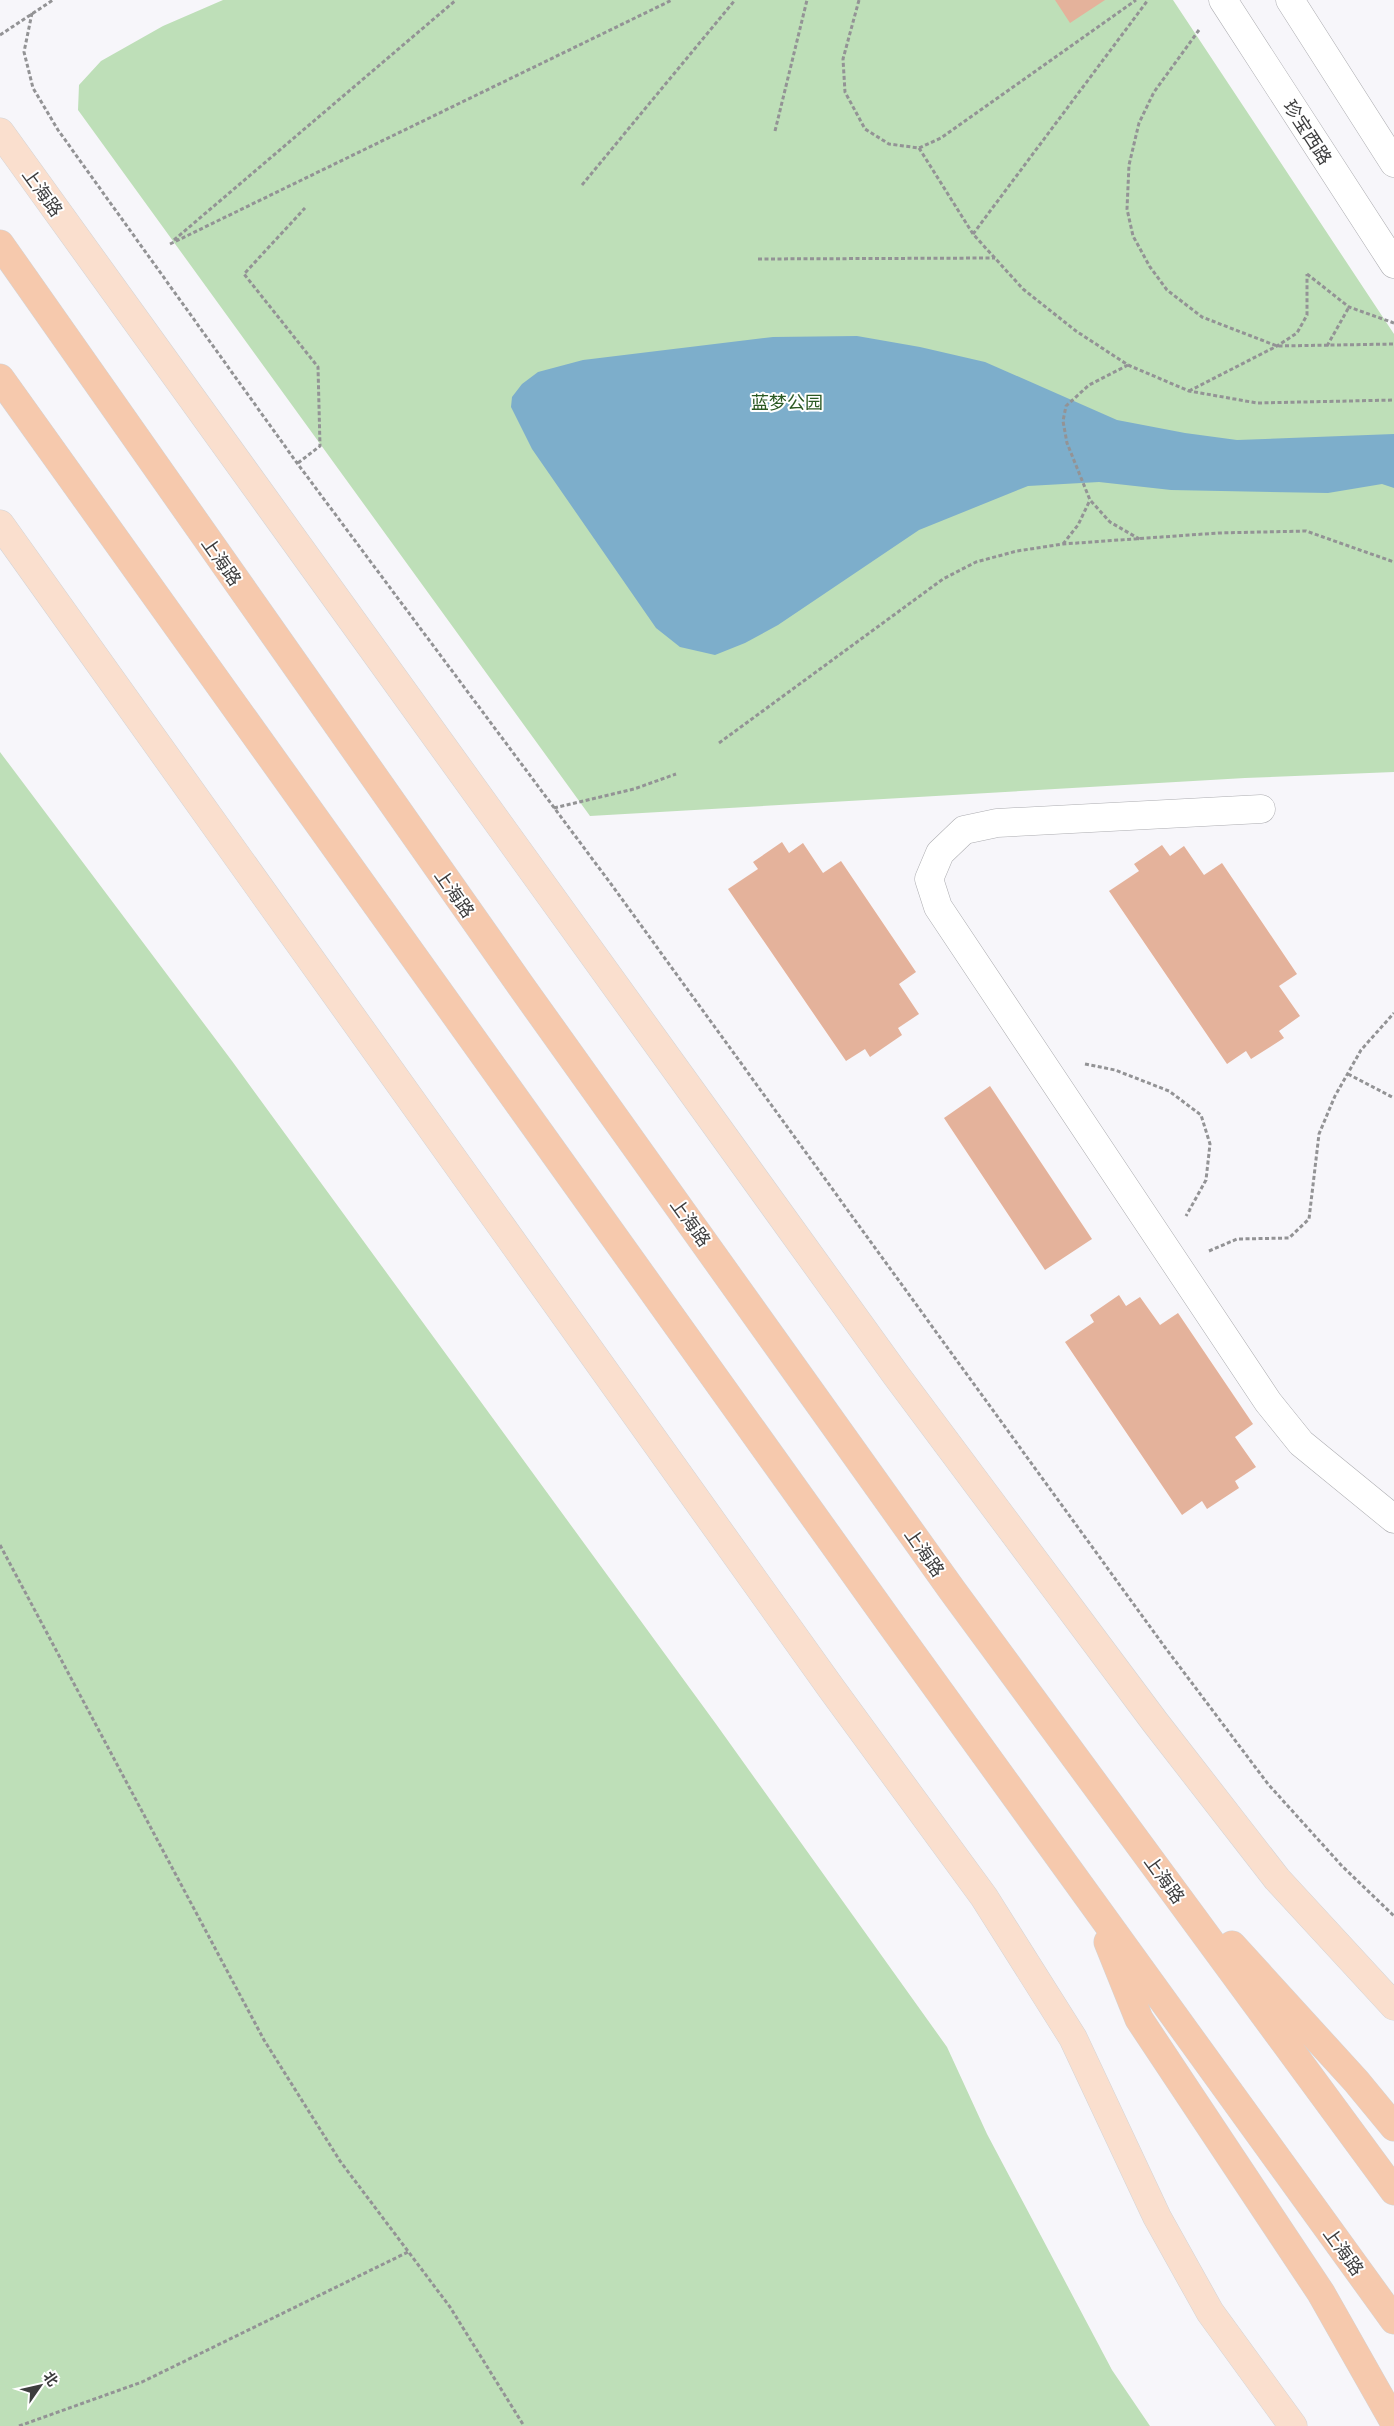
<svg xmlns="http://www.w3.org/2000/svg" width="1394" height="2426" font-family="Lato,'Noto Sans SC',sans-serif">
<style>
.green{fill:#bedfb8}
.water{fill:#7daecb}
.building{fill:#e4b29b}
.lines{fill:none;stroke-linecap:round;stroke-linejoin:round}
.minor-casing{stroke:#adadb1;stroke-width:29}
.major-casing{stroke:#d4d4d5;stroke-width:29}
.highway-casing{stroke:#d4d4d5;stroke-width:29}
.path{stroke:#939395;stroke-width:3;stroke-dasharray:4 2.5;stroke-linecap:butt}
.minor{stroke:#fff;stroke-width:28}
.major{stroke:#fadfce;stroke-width:28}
.highway{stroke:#f6c9ad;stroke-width:28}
.labels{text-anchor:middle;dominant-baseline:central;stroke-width:4;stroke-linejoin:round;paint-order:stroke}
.street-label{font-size:18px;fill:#3d3d3e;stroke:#fff}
.park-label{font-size:18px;fill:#2c5a24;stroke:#fff}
</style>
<rect width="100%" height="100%" fill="#f7f6fa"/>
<!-- green -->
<path class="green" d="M 223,0 L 1173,0 L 1394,334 L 1394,772 L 1245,778 L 590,816 L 78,110 L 79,85 L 101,61 L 163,26 Z
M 0,752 L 232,1061 L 716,1724 L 947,2047 L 987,2134 L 1112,2370 L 1150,2426 L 0,2426 Z"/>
<!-- water -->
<path class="water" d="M 857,336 L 920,347 L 985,362 L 1117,420 L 1185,433 L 1237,440 L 1394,434 L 1394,488 L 1382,484 L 1328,493 L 1171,490 L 1099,482 L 1028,486 L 919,530 L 778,625 L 745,643 L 715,655 L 680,647 L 656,628 L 532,449 L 511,407 L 512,397 L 522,384 L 538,372 L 583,360 L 773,337 Z"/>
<!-- building -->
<path class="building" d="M 1055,0 L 1105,0 L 1070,23 Z
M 782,842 L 789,853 L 803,843 L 823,873 L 841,861 L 916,972 L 899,984 L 919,1014 L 898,1028 L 902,1035 L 870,1057 L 865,1049 L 846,1061 L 728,889 L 758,869 L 753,862 Z
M 1162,845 L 1170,856 L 1184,846 L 1204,875 L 1222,863 L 1297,974 L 1279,986 L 1300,1016 L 1279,1031 L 1284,1038 L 1251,1059 L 1246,1051 L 1227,1064 L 1109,891 L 1139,871 L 1134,864 Z
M 990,1086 L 1092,1239 L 1045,1270 L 944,1118 Z
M 1119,1295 L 1126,1306 L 1140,1297 L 1160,1325 L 1178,1313 L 1253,1424 L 1235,1437 L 1256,1467 L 1235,1481 L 1239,1488 L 1207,1509 L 1202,1501 L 1182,1515 L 1065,1342 L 1094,1322 L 1090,1315 Z"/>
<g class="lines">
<defs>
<path id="minor" d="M 1223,0 L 1394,264
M 1290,0 L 1394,163
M 1261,809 L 997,823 L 964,830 L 940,853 L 929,879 L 938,907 L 1268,1402 L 1301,1443 L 1394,1519"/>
<path id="major" d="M 0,132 L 896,1375 L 1155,1722 L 1277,1879 L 1394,2006
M 0,524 L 831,1688 L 984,1897 L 1073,2038 L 1157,2217 L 1210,2312 L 1293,2426"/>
<path id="highway" d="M 0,244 L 521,986 L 952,1590 L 1394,2191
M 0,378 L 893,1627 L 1394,2320
M 1108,1942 L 1139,2019 L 1321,2293 L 1394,2422
M 1232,1945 L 1356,2081 L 1394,2127"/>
</defs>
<!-- minor casing -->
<use href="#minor" class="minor-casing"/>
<!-- major casing -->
<use href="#major" class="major-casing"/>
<!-- highway casing -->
<use href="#highway" class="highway-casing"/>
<!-- path -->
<path class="path" d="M 859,0 L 843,59 L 845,92 L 865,129 L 889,144 L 919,148 L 941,138 L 1136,0
M 32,13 L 24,52 L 33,88 L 58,130 L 297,463 L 611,884 L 1164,1646 L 1268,1784 L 1342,1866 L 1394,1916
M 1199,30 L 1154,92 L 1139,123 L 1129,165 L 1127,209 L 1133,236 L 1150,267 L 1167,290 L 1202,317 L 1277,346 L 1394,344
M 0,35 L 53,0
M 775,131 L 807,0
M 919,148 L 973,234 L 1023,289 L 1076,331 L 1128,365 L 1189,391 L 1257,403 L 1394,400
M 582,185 L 735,0
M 973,234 L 1148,0
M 174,240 L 456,0
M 170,244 L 672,0
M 758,259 L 995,258
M 1307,274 L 1349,307 L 1394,323
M 1327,346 L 1349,307
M 1128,365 L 1089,385 L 1066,406 L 1063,421 L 1067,443 L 1090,500 L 1110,522 L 1141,540
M 1189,391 L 1277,346 L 1297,333 L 1307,315 L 1307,274
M 298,463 L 320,446 L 318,367 L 244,274 L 305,208
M 1063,544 L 1078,525 L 1090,500
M 719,743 L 943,579 L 976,562 L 1017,551 L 1063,544 L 1218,533 L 1306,531 L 1394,562
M 554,808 L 634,789 L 676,774
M 1085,1064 L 1115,1070 L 1169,1091 L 1201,1115 L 1210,1144 L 1206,1180 L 1186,1216
M 1348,1074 L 1394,1098
M 1209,1251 L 1237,1239 L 1289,1238 L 1309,1219 L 1319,1134 L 1335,1096 L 1361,1050 L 1394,1013
M 0,1545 L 264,2040 L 340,2161 L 450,2307 L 524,2426
M 19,2426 L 142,2382 L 408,2252"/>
<!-- minor -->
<use href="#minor" class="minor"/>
<!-- major -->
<use href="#major" class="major"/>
<!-- highway -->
<use href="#highway" class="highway"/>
</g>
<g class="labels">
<!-- street labels -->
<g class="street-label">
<text transform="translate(1308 132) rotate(57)">珍宝西路</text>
<text transform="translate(43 192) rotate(54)">上海路</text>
<text transform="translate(222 561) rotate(55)">上海路</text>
<text transform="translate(455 893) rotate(55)">上海路</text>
<text transform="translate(691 1222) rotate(54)">上海路</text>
<text transform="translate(925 1552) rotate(55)">上海路</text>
<text transform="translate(1165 1879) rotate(54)">上海路</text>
<text transform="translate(1344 2251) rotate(54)">上海路</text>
</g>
<!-- park labels -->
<g class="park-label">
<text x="787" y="402">蓝梦公园</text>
</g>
</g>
<!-- north arrow -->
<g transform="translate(40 2386) rotate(56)" stroke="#ffffff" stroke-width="4" paint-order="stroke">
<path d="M0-4L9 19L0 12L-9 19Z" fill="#3d3d3e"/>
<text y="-8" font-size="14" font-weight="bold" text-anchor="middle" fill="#3d3d3e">北</text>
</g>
</svg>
